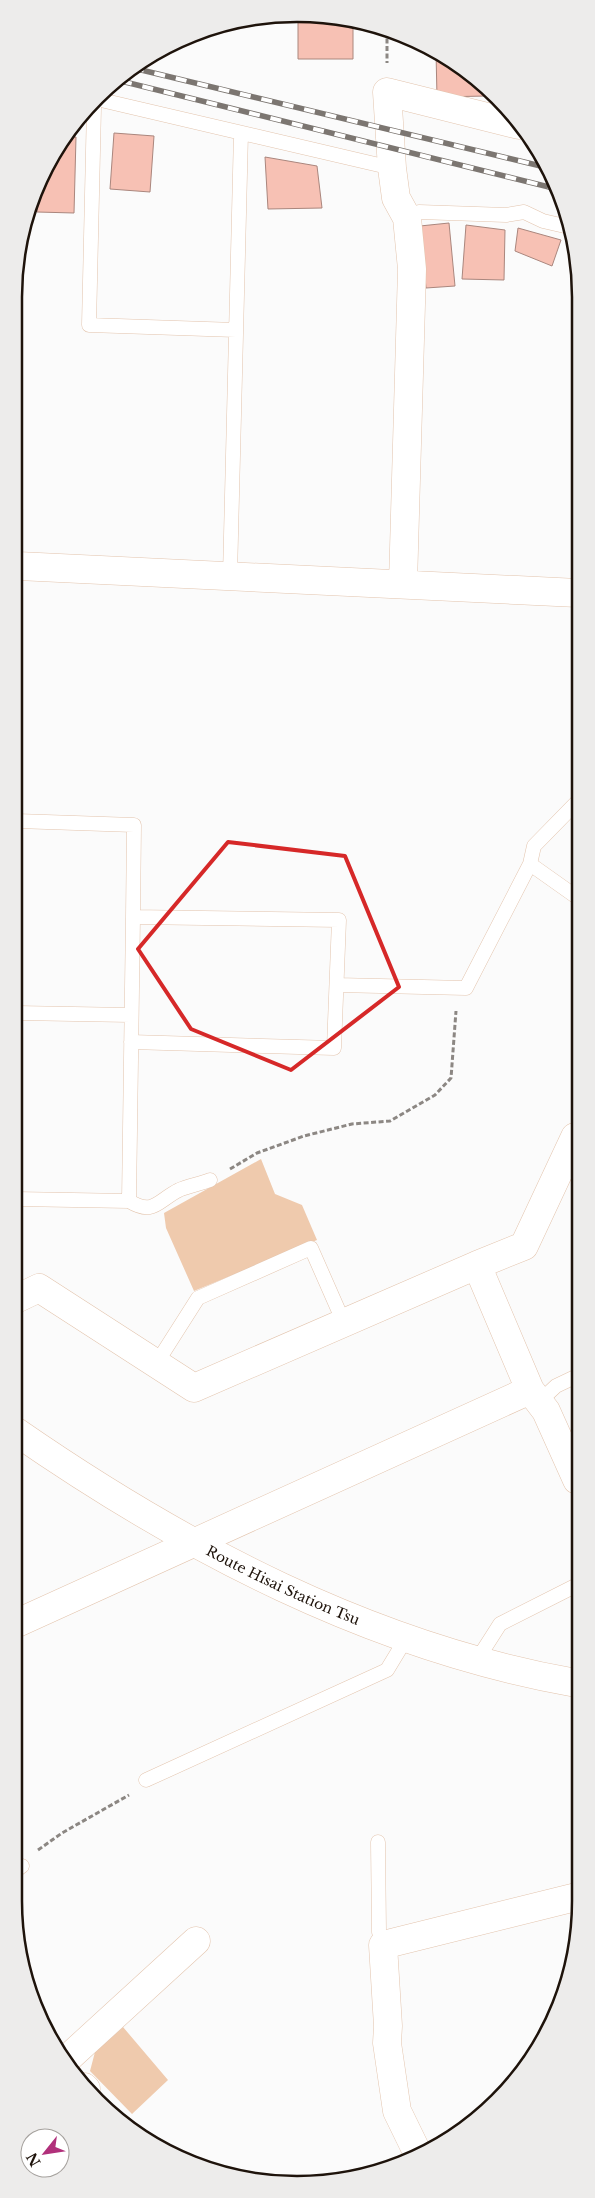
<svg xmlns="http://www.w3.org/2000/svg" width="595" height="2198" font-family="'Libre Baskerville',serif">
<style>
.green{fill:#efcaad}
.building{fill:#f7c1b4;stroke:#aa867d}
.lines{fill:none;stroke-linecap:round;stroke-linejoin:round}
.lane-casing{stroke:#e3c4ad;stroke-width:15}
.street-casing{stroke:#e3c4ad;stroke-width:29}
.secondary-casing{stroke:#e3c4ad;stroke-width:29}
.path{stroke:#8c8783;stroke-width:3;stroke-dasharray:5 2.5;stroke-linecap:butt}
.lane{stroke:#fff;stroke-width:14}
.street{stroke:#fff;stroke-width:28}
.secondary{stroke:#fff;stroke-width:28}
.rail-casing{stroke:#7c7671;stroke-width:5.5}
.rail{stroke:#fff;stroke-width:4;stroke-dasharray:11;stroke-linecap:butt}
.marked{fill:none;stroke:#d62828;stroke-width:4;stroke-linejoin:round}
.labels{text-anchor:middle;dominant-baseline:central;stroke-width:4.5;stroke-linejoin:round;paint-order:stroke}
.street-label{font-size:14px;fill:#1e130b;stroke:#fff}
.rim{fill:none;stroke:#1e130b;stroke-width:2.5}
</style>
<rect width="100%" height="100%" fill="#fbfbfb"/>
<!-- green -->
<path class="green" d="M 261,1159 L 275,1194 L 302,1205 L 317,1240 L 194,1291 L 166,1228 L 164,1213 Z
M 123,2027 L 168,2080 L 132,2114 L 90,2071 L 95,2052 Z"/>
<!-- building -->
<path class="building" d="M 298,19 L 353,19 L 353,59 L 298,59 Z
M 436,52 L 487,89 L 487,96 L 437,97 Z
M 114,133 L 154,136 L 150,192 L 110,189 Z
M 65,137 L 76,137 L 74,213 L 37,212 L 38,197 Z
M 265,157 L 317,166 L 322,208 L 268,209 Z
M 449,223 L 455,286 L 426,288 L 420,226 Z
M 466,225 L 505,230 L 504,280 L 462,279 Z
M 518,228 L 561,240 L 552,266 L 515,251 Z"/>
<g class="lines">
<defs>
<path id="lane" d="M 101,100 L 392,168
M 94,107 L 89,325 L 236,330
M 407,218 L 419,212 L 506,215 L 524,212 L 543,221 L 569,227
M 230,576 L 241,133
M 17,821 L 134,825 L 133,917
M 530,864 L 534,846 L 578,801
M 337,985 L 466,988 L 530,864 L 578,898
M 17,1013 L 130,1015
M 16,1199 L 129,1201 L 133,917 L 339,920 L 334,1048 L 131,1042
M 129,1201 C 154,1216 157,1201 179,1190 C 188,1186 200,1184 210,1180
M 156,1364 L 198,1298 L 311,1248 L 344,1323
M 539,1402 L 556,1386 L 577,1376
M 477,1660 L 500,1624 L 577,1585
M 146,1780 L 387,1670 L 407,1637
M 378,1842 L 379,1932 L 383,1945
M 14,1872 L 22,1866"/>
<path id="street" d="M 18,566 L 578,593
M 403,584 L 412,269 L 407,218 L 396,198 L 392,168 L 387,92 L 519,125
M 477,1265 L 524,1246 L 575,1137
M 16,1299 L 39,1288 L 194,1388 L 477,1265 L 530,1390
M 15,1624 L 530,1390 L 546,1411 L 577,1480
M 67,2059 L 196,1941
M 84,2087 L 86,2089
M 417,2152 L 397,2111 L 387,2043 L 388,2026 L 383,1945 L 576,1897"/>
<g id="secondary">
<path id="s1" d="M 15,1431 C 184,1548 372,1647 576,1683"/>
</g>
</defs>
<!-- lane casing -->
<use href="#lane" class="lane-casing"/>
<!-- street casing -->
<use href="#street" class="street-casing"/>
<!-- secondary casing -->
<use href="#secondary" class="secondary-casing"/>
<!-- path -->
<path class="path" d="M 387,31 L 387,63
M 230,1169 L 257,1153 L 304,1136 L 352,1124 L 390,1121 L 435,1095 L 451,1078 L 456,1011
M 38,1850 L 62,1833 L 129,1795"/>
<!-- lane -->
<use href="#lane" class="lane"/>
<!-- street -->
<use href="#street" class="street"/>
<!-- secondary -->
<use href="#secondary" class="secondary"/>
<defs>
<path id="rail" d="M 133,68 L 549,168
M 121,81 L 557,189"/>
</defs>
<!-- rail casing -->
<use href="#rail" class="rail-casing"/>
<!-- rail -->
<use href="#rail" class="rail"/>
</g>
<!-- marked area -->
<path class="marked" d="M 228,842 L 345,856 L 399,987 L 291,1070 L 191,1029 L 138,949 Z"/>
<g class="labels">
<!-- street labels -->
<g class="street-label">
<text stroke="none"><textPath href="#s1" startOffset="310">Route Hisai Station Tsu</textPath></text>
</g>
</g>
<!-- crop -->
<path d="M0 0H595V2198H0ZM297 22H297A275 275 0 0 1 572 297V1901A275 275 0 0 1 297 2176H297A275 275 0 0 1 22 1901V297A275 275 0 0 1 297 22Z" fill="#edeceb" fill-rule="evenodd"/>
<path class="rim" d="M297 22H297A275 275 0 0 1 572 297V1901A275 275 0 0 1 297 2176H297A275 275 0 0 1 22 1901V297A275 275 0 0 1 297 22Z"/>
<!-- north arrow -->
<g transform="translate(45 2153) rotate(240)"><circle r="24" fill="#ffffff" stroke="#a5a19d"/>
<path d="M0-4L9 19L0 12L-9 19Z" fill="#b1307b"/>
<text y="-8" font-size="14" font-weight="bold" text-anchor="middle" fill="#1e130b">N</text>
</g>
</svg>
